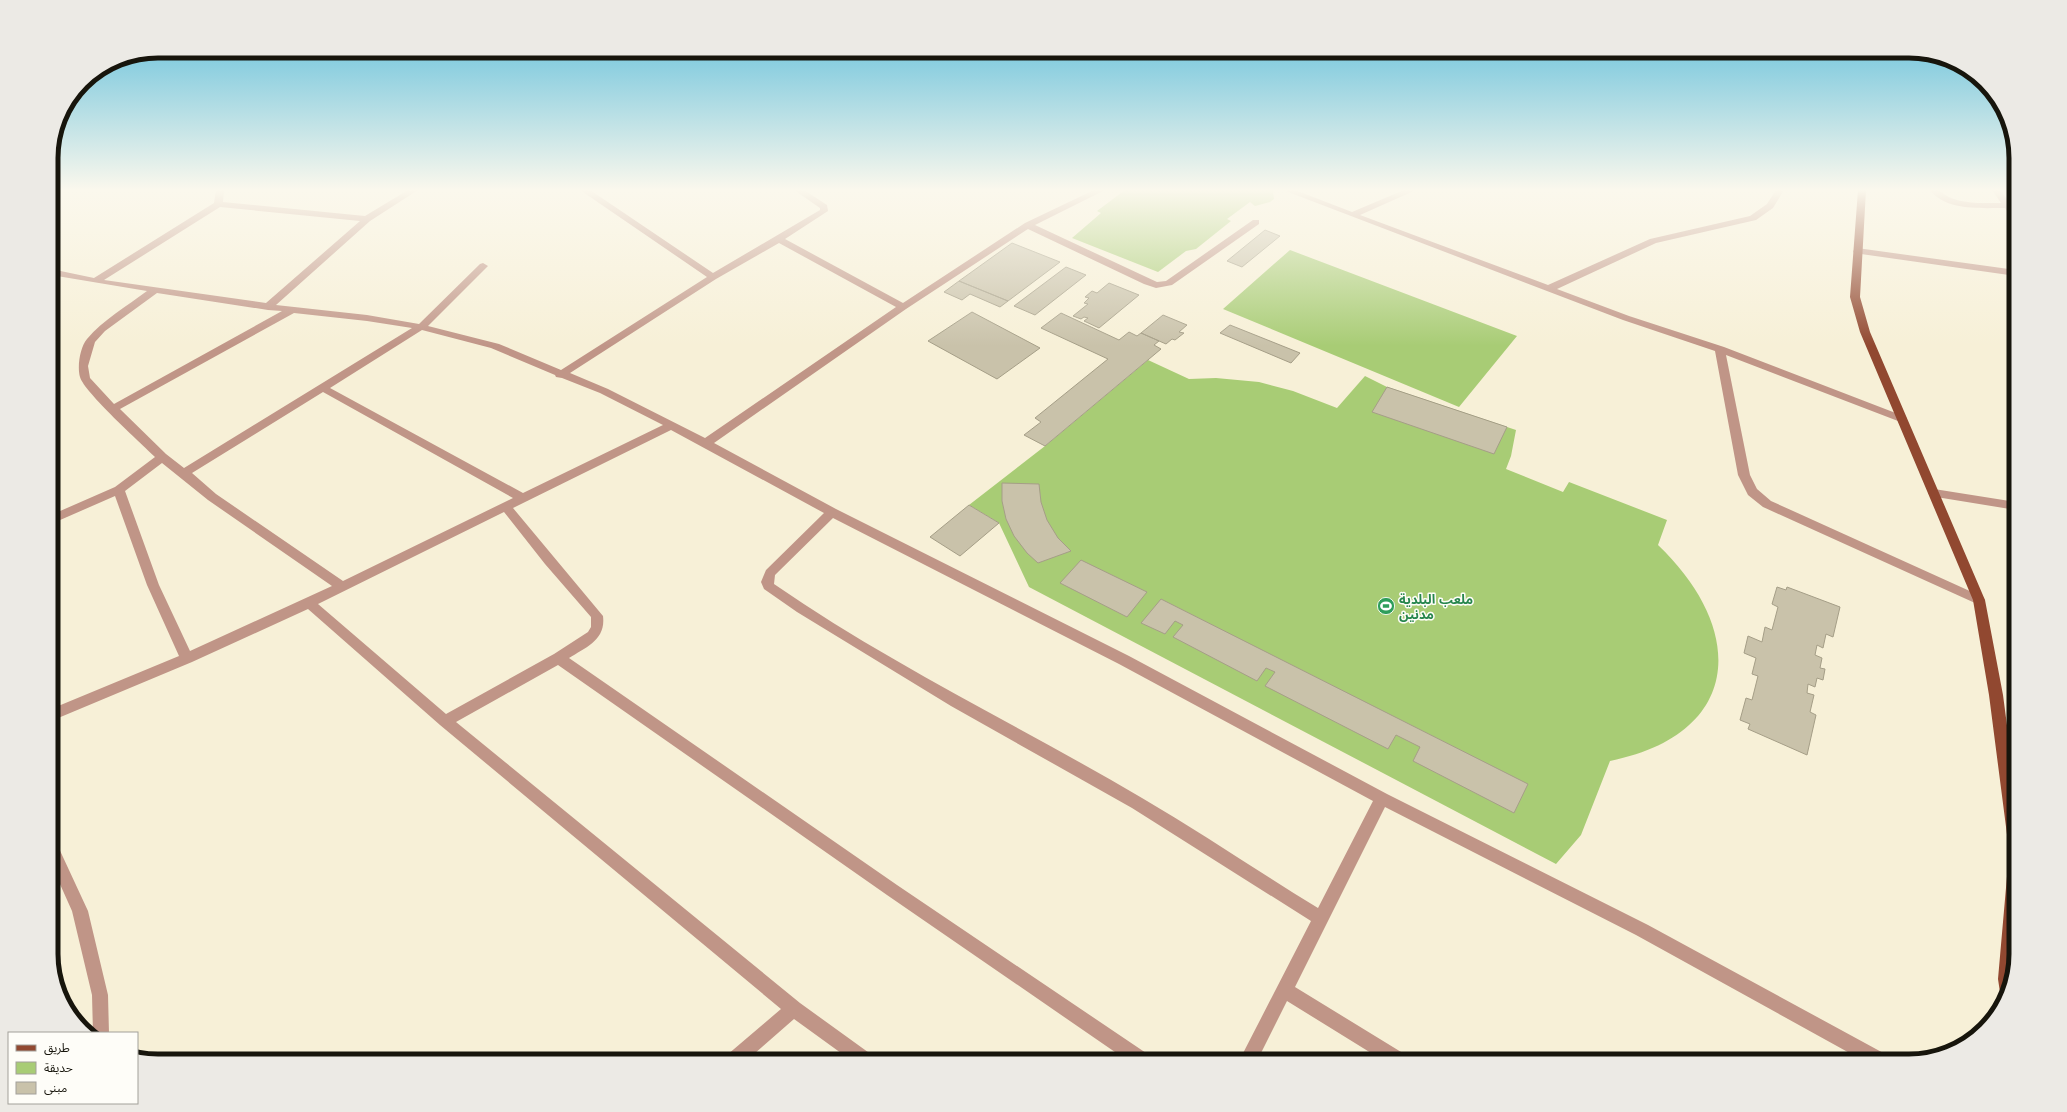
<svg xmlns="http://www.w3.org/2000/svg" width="2067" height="1112" font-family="'Work Sans','Noto Sans Arabic',sans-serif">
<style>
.green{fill:#a8cc75}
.building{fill:#c9c2aa;stroke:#a59e87}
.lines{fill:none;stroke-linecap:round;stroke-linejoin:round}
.minor{fill:#c09587;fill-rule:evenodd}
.major{fill:#914830;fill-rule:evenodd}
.labels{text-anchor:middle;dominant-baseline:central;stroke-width:3;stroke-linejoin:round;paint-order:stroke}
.leisure-label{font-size:13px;font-weight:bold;fill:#27864d;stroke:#fefdf8;text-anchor:start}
.rim{fill:none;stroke:#17150c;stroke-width:5}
</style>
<rect width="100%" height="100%" fill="#f7f0d7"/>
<!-- green -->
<path class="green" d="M 1125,190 L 1275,190 L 1273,192 L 1274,199 L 1270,202 L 1255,206 L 1250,202 L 1227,219 L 1231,221 L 1196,249 L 1186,251 L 1158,272 L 1072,238 L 1101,213 L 1097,211 Z
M 1290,250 L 1517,336 L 1459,407 L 1223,309 Z
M 1148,360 L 1189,379 L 1216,378 L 1259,382 L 1293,391 L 1337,408 L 1365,376 L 1387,387 L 1516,430 L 1511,456 L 1506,469 L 1563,492 L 1569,482 L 1667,520 L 1658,545 C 1747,630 1743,734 1610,761 L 1581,835 L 1556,864 L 1029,587 L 999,523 L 969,505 L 1045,446 Z"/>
<!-- building -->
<path class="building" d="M 1265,230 L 1280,236 L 1242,267 L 1227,261 Z
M 1012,243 L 1060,262 L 1008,301 L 959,281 Z
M 1066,267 L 1086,275 L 1035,315 L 1014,306 Z
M 959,281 L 1008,301 L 1000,307 L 970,294 L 962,300 L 944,292 Z
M 1109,283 L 1139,295 L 1099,328 L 1084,321 L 1088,318 L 1084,317 L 1081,319 L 1073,316 L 1088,304 L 1084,303 L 1089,298 L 1085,297 L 1092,291 L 1097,293 Z
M 972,312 L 1040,348 L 997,379 L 928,341 Z
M 1061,313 L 1119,340 L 1129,332 L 1137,336 L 1141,333 L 1159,341 L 1154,345 L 1161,349 L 1045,446 L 1024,435 L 1041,422 L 1035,418 L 1108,359 L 1041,328 Z
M 1163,315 L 1187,325 L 1179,332 L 1184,333 L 1175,340 L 1172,339 L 1166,344 L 1141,333 Z
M 1230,325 L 1300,353 L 1291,363 L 1220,333 Z
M 1387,387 L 1507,427 L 1494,454 L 1372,412 Z
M 1002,483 L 1039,484 L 1041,502 L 1047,520 L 1058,538 L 1071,551 L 1038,563 L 1027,553 L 1014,536 L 1006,519 L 1002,501 Z
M 969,505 L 999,523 L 960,556 L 930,537 Z
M 1081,560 L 1147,592 L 1127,617 L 1060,583 Z
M 1777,587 L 1786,590 L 1787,587 L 1840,607 L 1833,637 L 1826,634 L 1823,648 L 1817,645 L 1815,655 L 1822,658 L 1820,668 L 1825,669 L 1823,680 L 1817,678 L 1815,687 L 1808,684 L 1807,693 L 1814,695 L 1810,712 L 1816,715 L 1807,755 L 1748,729 L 1750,724 L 1740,720 L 1746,698 L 1752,700 L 1758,676 L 1752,674 L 1756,658 L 1744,653 L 1748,636 L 1762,642 L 1765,627 L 1772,630 L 1778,607 L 1772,604 Z
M 1161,599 L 1528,784 L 1514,813 L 1413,761 L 1420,747 L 1396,735 L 1388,749 L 1265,686 L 1275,672 L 1266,668 L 1257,681 L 1173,637 L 1183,625 L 1175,621 L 1165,634 L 1141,623 Z"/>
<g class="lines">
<!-- minor -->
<path class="minor" d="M 216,190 L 224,190 L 223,202 L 365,216 L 408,190 L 418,190 L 370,221 L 276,305 L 367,315 L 419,324 L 480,264 L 483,263 L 488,266 L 428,326 L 499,344 L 561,370 L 707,277 L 580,190 L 590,190 L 713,273 L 820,210 L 820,208 L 794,190 L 804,190 L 827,205 L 828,211 L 785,239 L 903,303 L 1025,223 L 1094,190 L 1105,190 L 1035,225 L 1157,282 L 1166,281 L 1253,220 L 1259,220 L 1259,224 L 1172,285 L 1156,288 L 1144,284 L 1028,229 L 906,309 L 714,443 L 836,509 L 1129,656 L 1387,794 L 1648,925 L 1887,1055 L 1890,1061 L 1864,1061 L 1636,935 L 1385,807 L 1295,987 L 1406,1055 L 1409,1061 L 1384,1061 L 1287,1001 L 1257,1061 L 1239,1061 L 1311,921 L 1132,808 L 951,706 L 797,612 L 764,589 L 761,582 L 766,570 L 824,513 L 671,430 L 513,508 L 603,616 C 606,640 586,647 569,658 L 897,885 L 1149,1055 L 1152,1061 L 1128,1061 L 887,895 L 558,665 L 456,722 L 800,1003 L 872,1055 L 875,1061 L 852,1061 L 794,1019 L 746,1061 L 724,1061 L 727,1055 L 781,1009 L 440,725 L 308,609 L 192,662 L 51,721 L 51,709 L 179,656 L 147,585 L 115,496 L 51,524 L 51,515 L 115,487 L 155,457 C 141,443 84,392 80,377 C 77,367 80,347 87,339 C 103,320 127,306 147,291 L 51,275 L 51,269 L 94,278 L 214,203 ZM 220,207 L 360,221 L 266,303 L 104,280 ZM 779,243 L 896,307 L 705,438 L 608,389 L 570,373 L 716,279 ZM 157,293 L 268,310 L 282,311 L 114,404 L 90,378 L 88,366 L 95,342 L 105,331 ZM 294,313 L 367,321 L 412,328 L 184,468 L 166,454 L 120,409 ZM 422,330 L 491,348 L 555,375 L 556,377 L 562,378 L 600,393 L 663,425 L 523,493 L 330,388 ZM 323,392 L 513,498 L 343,581 L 216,494 L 192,473 ZM 162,463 L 208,500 L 332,586 L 190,651 L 159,585 L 125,491 ZM 504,512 L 545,564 L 591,617 L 591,627 L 588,632 L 554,654 L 446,714 L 318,604 ZM 833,518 L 1119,664 L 1373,801 L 1318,908 C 1259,872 1202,833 1142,798 C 1020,726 891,665 774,584 L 775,575 Z
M 1283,190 L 1295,190 L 1352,212 L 1404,190 L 1416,190 L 1360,215 L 1548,285 L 1650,239 L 1750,216 L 1767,204 L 1776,190 L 1784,190 L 1773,208 L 1756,220 L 1656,243 L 1557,289 L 1629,316 L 1724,347 L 1906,417 L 1907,419 L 1906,421 L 1898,421 L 1726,355 L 1750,475 L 1757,489 L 1771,501 L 1983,597 L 1985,600 L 1983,603 L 1975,603 L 1763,507 L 1748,495 L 1738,475 L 1715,351 L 1623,320 Z
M 1930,190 L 1939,190 C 1953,205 1982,203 2001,203 L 1992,190 L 2000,190 C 2008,201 2016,207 2016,221 L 2013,220 L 2005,208 C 1981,208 1946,211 1930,190 Z
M 1857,248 L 2016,270 L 2016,276 L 1854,253 L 1853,251 Z
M 1934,489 L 2016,502 L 2016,510 L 1930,496 L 1928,493 Z
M 51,840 L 56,842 L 88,911 L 108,995 L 109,1033 L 93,1033 L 92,995 L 72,911 L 51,864 Z"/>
<!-- major -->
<path class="major" d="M 1858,190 L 1866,190 L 1860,297 L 1870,332 L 1985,600 L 2003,695 L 2016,794 L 2016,857 L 2011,855 L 2009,850 L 1989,695 L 1973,600 L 1860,332 L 1850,297 Z
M 2016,858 L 2016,954 L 2005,1000 L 2001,999 L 1998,979 L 2008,865 L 2011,860 Z"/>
</g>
<!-- sky -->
<linearGradient id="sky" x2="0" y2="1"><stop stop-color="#54bad9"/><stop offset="0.55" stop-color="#fbf8ed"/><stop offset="1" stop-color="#fbf8ed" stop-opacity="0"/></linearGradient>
<rect width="2067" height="346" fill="url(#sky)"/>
<!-- icons -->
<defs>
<symbol id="stadium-disc" viewBox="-11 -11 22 22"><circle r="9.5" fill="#2e9e5b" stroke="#fefdf8"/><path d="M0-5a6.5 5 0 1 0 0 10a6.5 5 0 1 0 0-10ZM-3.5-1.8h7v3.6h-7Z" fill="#fff"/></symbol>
</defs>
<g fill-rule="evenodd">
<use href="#stadium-disc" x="1376" y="596" width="20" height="20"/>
</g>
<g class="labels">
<!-- leisure labels -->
<g class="leisure-label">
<text x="1399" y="599">ملعب البلدية<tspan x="1399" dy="15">مدنين</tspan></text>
</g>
</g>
<!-- crop -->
<path d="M0 0H2067V1112H0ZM158 58H1909A100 100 0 0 1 2009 158V954A100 100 0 0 1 1909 1054H158A100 100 0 0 1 58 954V158A100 100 0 0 1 158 58Z" fill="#eceae5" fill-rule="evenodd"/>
<path class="rim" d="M158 58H1909A100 100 0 0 1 2009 158V954A100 100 0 0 1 1909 1054H158A100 100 0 0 1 58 954V158A100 100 0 0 1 158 58Z"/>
<!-- legend -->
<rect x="8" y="1032" width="130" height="72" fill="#fefdf8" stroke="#a2a09a"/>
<rect x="16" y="1045" width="20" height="6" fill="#914830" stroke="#a2a09a"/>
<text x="44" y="1052" font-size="12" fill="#17150c">طريق</text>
<rect x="16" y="1062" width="20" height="12" fill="#a8cc75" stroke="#a2a09a"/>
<text x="44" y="1072" font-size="12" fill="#17150c">حديقة</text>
<rect x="16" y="1082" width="20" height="12" fill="#c9c2aa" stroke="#a2a09a"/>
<text x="44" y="1092" font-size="12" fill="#17150c">مبنى</text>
</svg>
